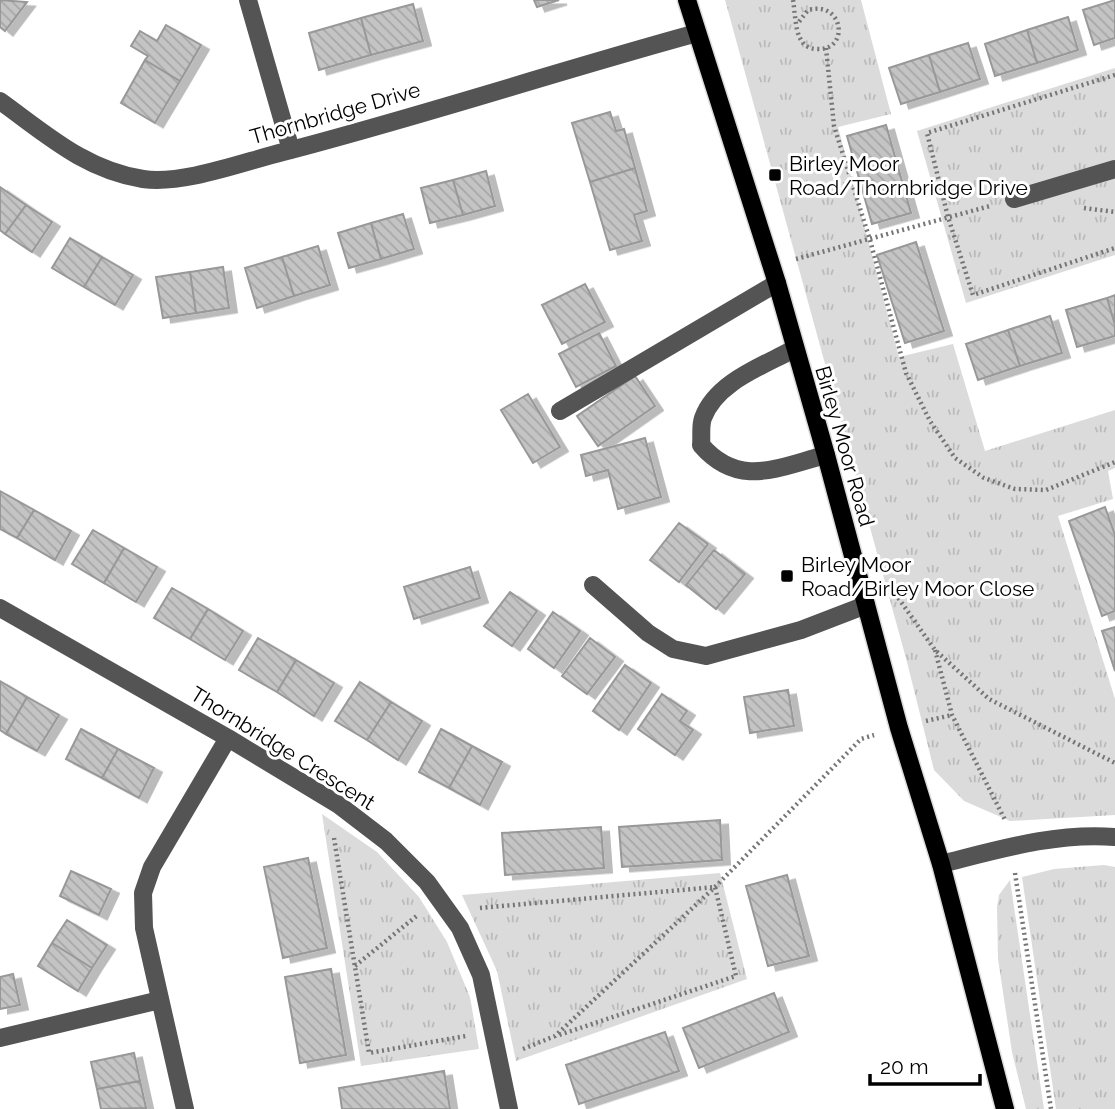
<svg xmlns="http://www.w3.org/2000/svg" width="1115" height="1109" font-family="Raleway,sans-serif">
<style>
.grass{fill:url(#grass-tufts)}
.building{fill:url(#building-back-hatch);stroke:#989898;stroke-width:2;filter:url(#shadow)}
.lines{fill:none;stroke-linecap:round;stroke-linejoin:round}
.major-casing{stroke:#dbdbdb;stroke-width:21}
.path{stroke:#767676;stroke-width:4.5;stroke-dasharray:2 3.5;stroke-linecap:butt}
.minor{stroke:#545454;stroke-width:18}
.major{stroke:#000;stroke-width:18}
.poi-dot{fill:#000;stroke:#fff;stroke-width:2.5}
.labels{text-anchor:middle;dominant-baseline:central;stroke-width:6;stroke-linejoin:round;paint-order:stroke}
.street-label{font-size:21px;fill:#000;stroke:#fff}
.poi-label{font-size:21px;fill:#000;stroke:#fff;text-anchor:start}
</style>
<defs>
<pattern id="grass-tufts" width="24" height="20" patternUnits="userSpaceOnUse" patternTransform="scale(1.75)"><rect width="24" height="20" fill="#dbdbdb"/><path d="M3 7l-1-3M5 7V3M7 7l1-3M15 17l-1-3M17 17v-4M19 17l1-3" fill="none" stroke="#bababa"/></pattern>
<pattern id="building-back-hatch" width="6" height="6" patternUnits="userSpaceOnUse" patternTransform="scale(1.75)"><rect width="6" height="6" fill="#c4c4c4"/><path d="M-1 5l2 2M0 0l6 6M5-1l2 2" fill="none" stroke="#a7a7a7"/></pattern>
<filter id="shadow"><feDropShadow dx="8" dy="4.5" stdDeviation="0" flood-color="#0004"/></filter>
</defs>
<rect width="100%" height="100%" fill="#fff"/>
<!-- grass -->
<path class="grass" d="M 725,0 L 861,0 L 891,114 L 838,127 L 899,357 L 953,344 L 985,451 L 1115,410 L 1115,468 L 1108,471 L 1113,499 L 1058,516 L 1115,699 L 1115,815 L 1010,821 L 964,801 L 934,770 L 907,662 Z
M 1115,68 L 1115,255 L 966,303 L 917,131 Z
M 322,814 L 377,852 L 419,897 L 447,942 L 470,997 L 479,1049 L 361,1066 Z
M 1104,865 L 1115,867 L 1115,1109 L 1056,1109 L 1022,877 L 1054,869 Z
M 720,873 L 747,979 L 516,1061 L 497,971 L 462,895 Z
M 1010,880 L 1044,1109 L 1026,1109 L 1012,1052 L 998,959 L 997,907 L 999,895 Z"/>
<!-- building -->
<path class="building" d="M 0,0 L 27,2 L 5,31 L 0,27 Z
M 534,0 L 559,0 L 537,7 Z
M 1115,0 L 1115,38 L 1094,45 L 1083,10 Z
M 413,4 L 423,41 L 371,55 L 361,18 Z
M 1068,17 L 1078,50 L 1037,63 L 1027,30 Z
M 361,18 L 371,55 L 319,70 L 309,33 Z
M 166,25 L 201,45 L 180,81 L 145,60 L 148,56 L 131,46 L 140,31 L 157,41 Z
M 1027,30 L 1037,63 L 995,76 L 985,44 Z
M 968,43 L 980,79 L 940,92 L 929,55 Z
M 929,55 L 940,92 L 901,104 L 889,68 Z
M 145,60 L 180,81 L 155,123 L 121,103 Z
M 610,112 L 616,131 L 624,129 L 635,168 L 590,182 L 572,123 Z
M 886,125 L 911,213 L 872,224 L 847,136 Z
M 635,168 L 647,211 L 634,215 L 642,241 L 610,250 L 590,182 Z
M 486,171 L 495,206 L 463,215 L 453,180 Z
M 453,180 L 463,215 L 430,223 L 421,188 Z
M 0,187 L 26,205 L 5,234 L 0,230 Z
M 26,205 L 52,222 L 32,252 L 5,234 Z
M 403,214 L 414,249 L 381,259 L 371,223 Z
M 371,223 L 381,259 L 349,268 L 338,233 Z
M 70,238 L 102,257 L 84,287 L 52,268 Z
M 916,242 L 944,331 L 905,343 L 877,255 Z
M 318,246 L 330,285 L 294,296 L 282,257 Z
M 102,257 L 133,275 L 115,305 L 84,287 Z
M 282,257 L 294,296 L 257,308 L 245,268 Z
M 223,267 L 229,308 L 196,313 L 190,272 Z
M 190,272 L 196,313 L 163,318 L 156,277 Z
M 585,284 L 605,322 L 562,344 L 542,305 Z
M 1115,295 L 1115,325 L 1107,298 Z
M 1107,298 L 1115,325 L 1115,336 L 1077,347 L 1066,310 Z
M 1050,316 L 1062,353 L 1020,366 L 1008,330 Z
M 1008,330 L 1020,366 L 978,380 L 966,344 Z
M 599,333 L 616,366 L 576,387 L 559,354 Z
M 635,376 L 655,406 L 598,446 L 577,416 Z
M 528,394 L 560,447 L 533,463 L 501,410 Z
M 645,438 L 661,497 L 618,509 L 608,470 L 586,476 L 581,455 Z
M 0,491 L 34,510 L 17,538 L 0,529 Z
M 1105,507 L 1115,535 L 1115,611 L 1102,616 L 1069,521 Z
M 34,510 L 71,531 L 55,560 L 17,538 Z
M 679,523 L 708,544 L 679,582 L 650,560 Z
M 93,530 L 124,548 L 104,583 L 72,564 Z
M 124,548 L 157,567 L 136,602 L 104,583 Z
M 714,550 L 745,574 L 716,609 L 686,585 Z
M 470,567 L 480,598 L 414,619 L 404,587 Z
M 172,588 L 208,609 L 190,639 L 154,618 Z
M 510,592 L 537,611 L 512,646 L 484,626 Z
M 208,609 L 243,631 L 225,660 L 190,639 Z
M 553,612 L 580,631 L 554,668 L 528,649 Z
M 1115,627 L 1115,671 L 1102,631 Z
M 258,638 L 296,660 L 277,692 L 239,670 Z
M 590,638 L 615,657 L 587,694 L 562,676 Z
M 296,660 L 334,683 L 314,716 L 277,692 Z
M 625,665 L 651,683 L 619,730 L 593,711 Z
M 0,681 L 27,697 L 6,734 L 0,730 Z
M 360,682 L 391,702 L 367,740 L 335,721 Z
M 788,690 L 794,726 L 750,733 L 744,697 Z
M 662,694 L 687,711 L 680,721 L 693,730 L 675,755 L 638,729 Z
M 27,697 L 59,715 L 37,751 L 6,734 Z
M 391,702 L 422,721 L 398,760 L 367,740 Z
M 81,729 L 118,749 L 102,778 L 66,759 Z
M 441,729 L 472,746 L 449,788 L 419,772 Z
M 472,746 L 502,762 L 480,805 L 449,788 Z
M 118,749 L 154,768 L 139,798 L 102,778 Z
M 720,820 L 722,860 L 622,867 L 619,827 Z
M 601,827 L 604,868 L 505,875 L 502,833 Z
M 308,858 L 327,948 L 283,958 L 264,867 Z
M 71,871 L 111,889 L 99,915 L 60,896 Z
M 787,875 L 809,956 L 768,966 L 746,886 Z
M 67,920 L 107,945 L 92,968 L 52,943 Z
M 52,943 L 92,968 L 78,991 L 38,966 Z
M 331,969 L 346,1055 L 300,1063 L 285,977 Z
M 13,974 L 20,1005 L 0,1009 L 0,977 Z
M 774,993 L 789,1032 L 699,1068 L 683,1028 Z
M 665,1032 L 679,1071 L 579,1104 L 566,1065 Z
M 134,1053 L 140,1081 L 97,1089 L 91,1062 Z
M 444,1071 L 450,1109 L 342,1109 L 339,1088 Z
M 140,1081 L 146,1108 L 101,1109 L 97,1089 Z"/>
<g class="lines">
<defs>
<path id="major" d="M 687,0 L 777,283 L 826,455 L 899,728 L 941,864 L 1005,1109"/>
</defs>
<!-- major casing -->
<use href="#major" class="major-casing"/>
<!-- path -->
<path class="path" d="M 793,0 C 795,11 795,29 800,38 C 803,45 809,49 817,49 C 850,51 844,0 808,10 L 798,23
M 826,48 L 834,126 L 870,240 L 906,373 L 930,421 L 955,458 L 984,478 L 1015,489 L 1046,490 L 1115,462
M 1115,75 L 927,133 L 948,217 L 973,295 L 1115,248
M 1084,208 L 1115,212
M 796,259 L 990,206
M 892,589 L 935,650 L 989,699 L 1115,763
M 935,650 L 952,715 L 1005,820
M 926,721 L 952,715
M 334,838 L 369,1053 L 466,1036
M 1015,873 L 1051,1109
M 480,908 L 715,887 L 736,976 L 559,1035
M 355,966 L 419,914
M 523,1049 L 555,1036 L 715,887 L 861,739 L 874,735"/>
<!-- minor -->
<path class="minor" d="M 248,0 L 291,150
M 0,101 C 46,134 85,170 143,179 C 183,185 243,162 283,152 C 422,116 558,71 697,33
M 1014,199 L 1115,169
M 794,349 C 763,366 716,382 703,418 C 700,426 702,437 701,445 C 739,489 778,467 826,455
M 560,411 L 777,283
M 593,585 L 648,633 L 673,649 L 706,656 L 801,630 L 866,605
M 0,608 L 228,738 L 339,805 L 386,841 L 427,882 L 460,928 L 481,975 L 509,1109
M 941,864 C 997,850 1056,832 1115,837
M 0,1038 L 160,1000
M 185,1109 L 144,928 L 143,893 L 152,867 L 228,738"/>
<!-- major -->
<use href="#major" class="major"/>
</g>
<!-- markers -->
<g class="poi-dot">
<rect x="768" y="168" width="14" height="14" rx="3.5"/>
<rect x="780" y="569" width="14" height="14" rx="3.5"/>
</g>
<g class="labels">
<!-- street labels -->
<g class="street-label">
<text transform="translate(335 113) rotate(-16)">Thornbridge Drive</text>
<text transform="translate(845 446) rotate(74)">Birley Moor Road</text>
<text transform="translate(283 748) rotate(32)">Thornbridge Crescent</text>
</g>
<!-- poi labels -->
<g class="poi-label">
<text x="789" y="163">Birley Moor<tspan x="789" dy="24">Road/Thornbridge Drive</tspan></text>
<text x="801" y="564">Birley Moor<tspan x="801" dy="24">Road/Birley Moor Close</tspan></text>
</g>
</g>
<!-- scale -->
<path d="M870 1074v10h110v-10" fill="none" stroke="#000000" stroke-width="3.5"/>
<text x="880" y="1074" font-size="21" fill="#000000" stroke="#ffffff" stroke-width="5" paint-order="stroke">20 m</text>
</svg>
